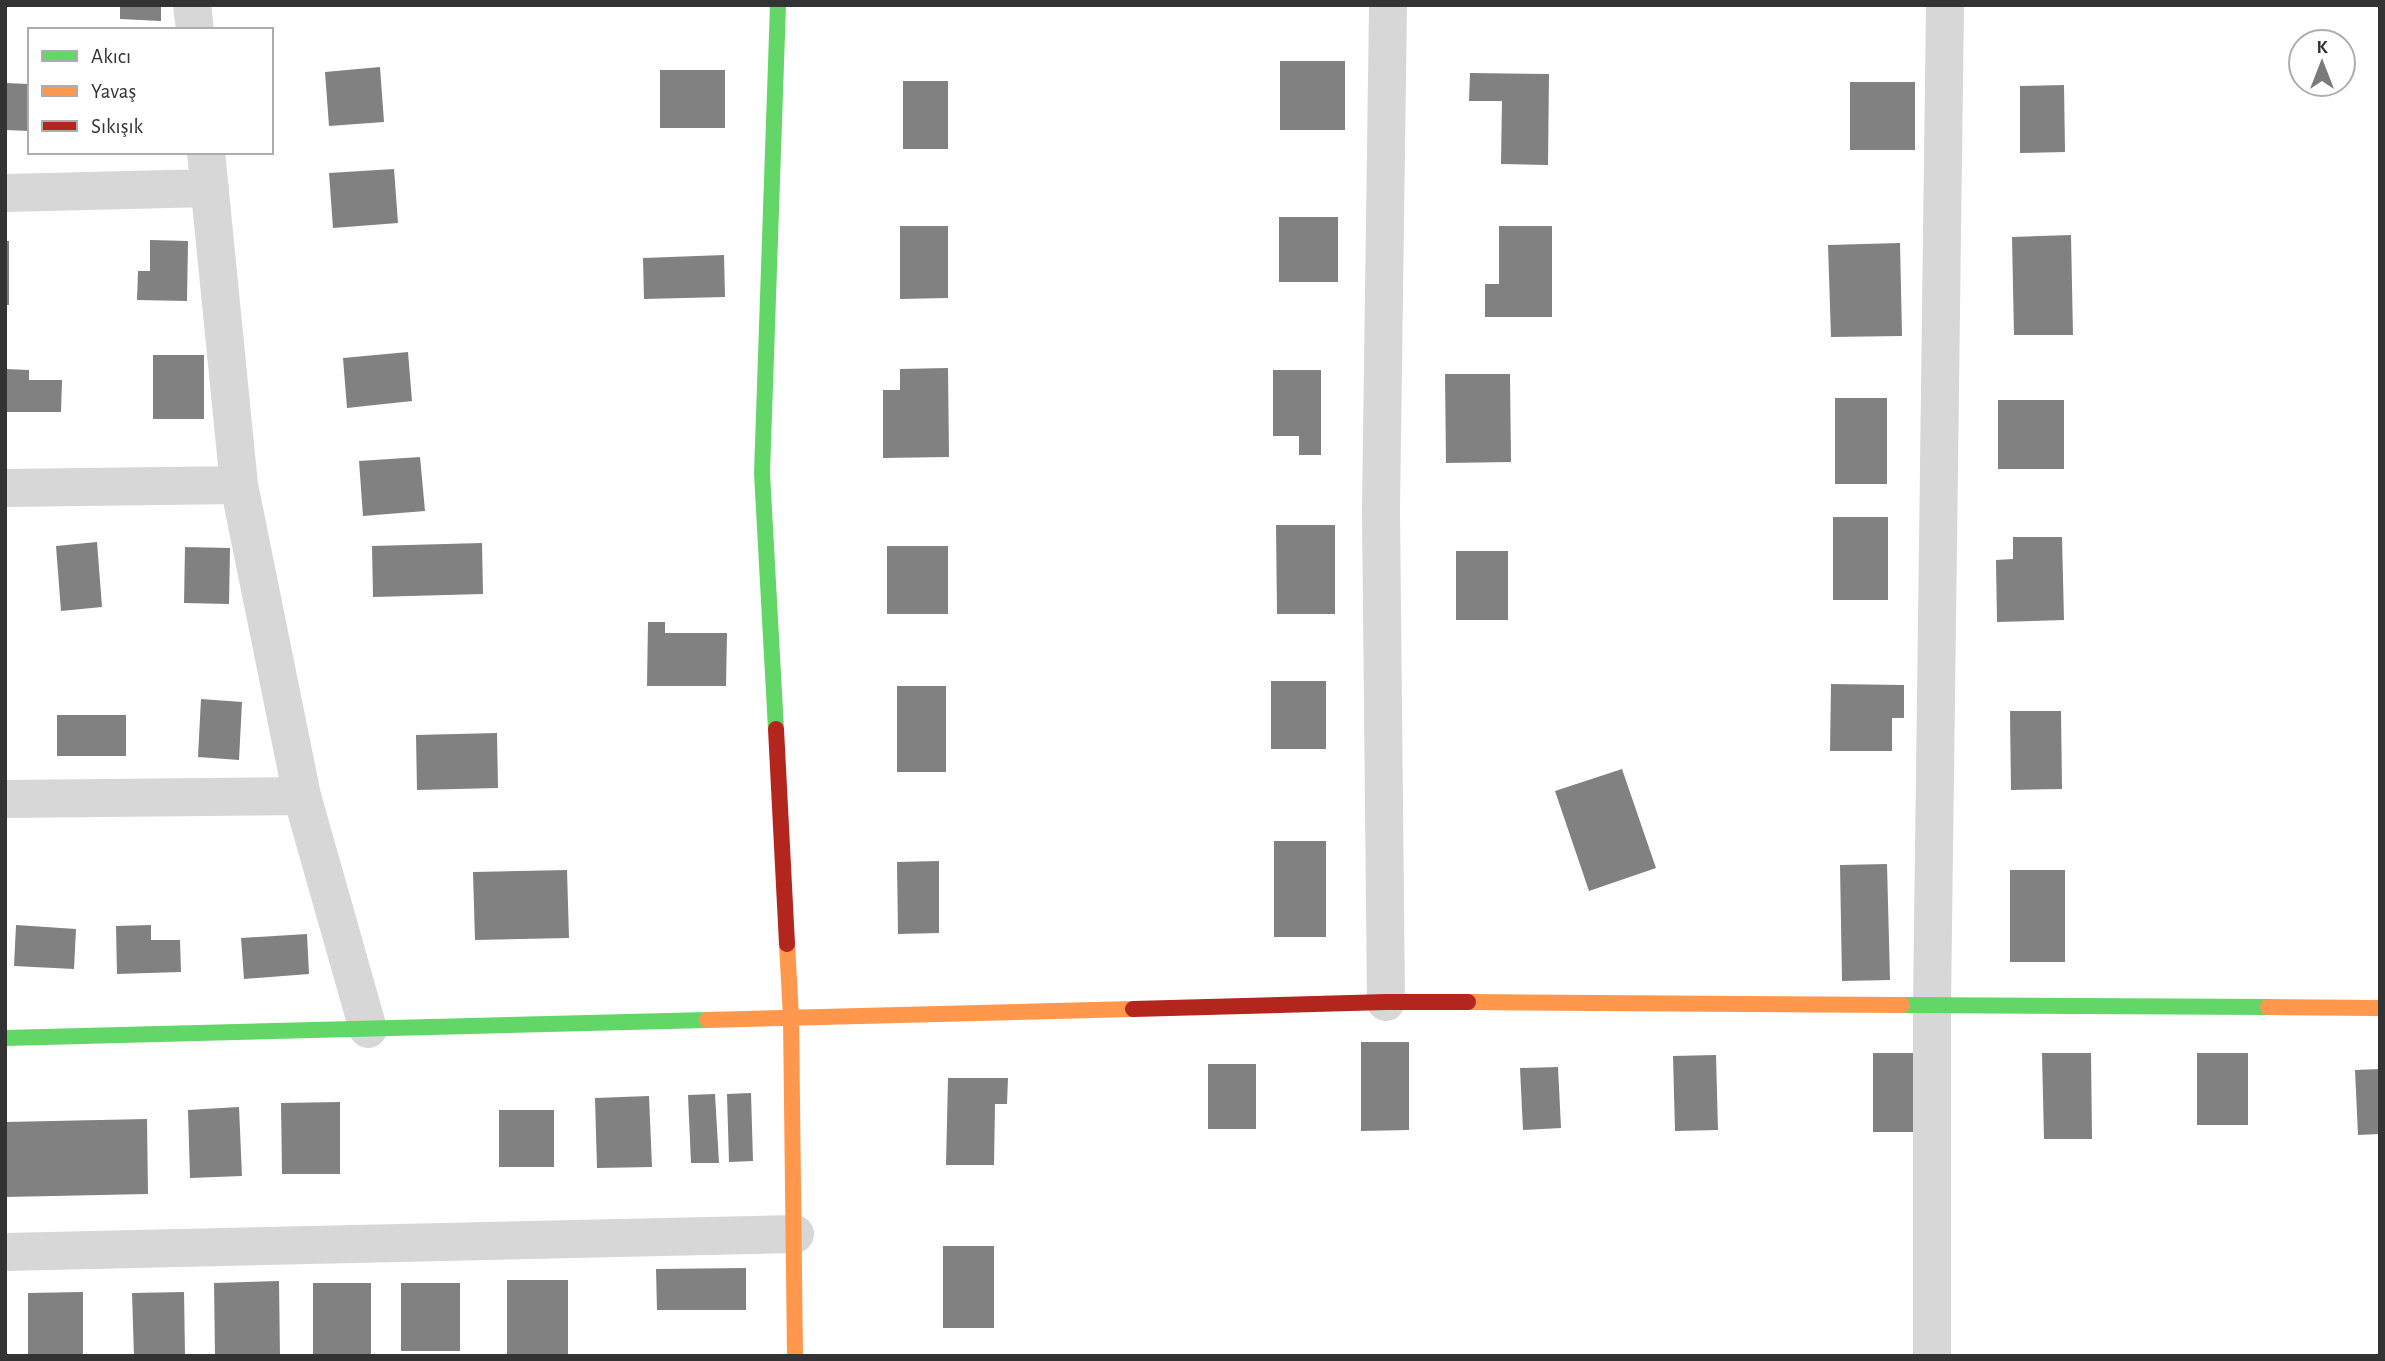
<svg xmlns="http://www.w3.org/2000/svg" width="2385" height="1361" font-family="'Alegreya Sans',sans-serif">
<style>
.building{fill:#818181}
.lines{fill:none;stroke-linecap:round;stroke-linejoin:round}
.street{stroke:#d7d7d7;stroke-width:38}
.fast{stroke:#63d668;stroke-width:16}
.slow{stroke:#ff974d;stroke-width:16}
.jam{stroke:#b3261e;stroke-width:16}
</style>
<rect width="100%" height="100%" fill="#fff"/>
<!-- building -->
<path class="building" d="M 120,5 L 161,5 L 161,21 L 120,19 Z
M 1280,61 L 1345,61 L 1345,130 L 1280,130 Z
M 380,67 L 384,122 L 329,126 L 325,72 Z
M 660,70 L 725,70 L 725,128 L 660,128 Z
M 1470,73 L 1549,74 L 1548,165 L 1501,164 L 1502,101 L 1469,101 Z
M 903,81 L 948,81 L 948,149 L 903,149 Z
M 1850,82 L 1915,82 L 1915,150 L 1850,150 Z
M 5,83 L 30,84 L 30,131 L 5,130 Z
M 2064,85 L 2065,152 L 2020,153 L 2020,86 Z
M 394,169 L 398,223 L 333,228 L 329,173 Z
M 1279,217 L 1338,217 L 1338,282 L 1279,282 Z
M 900,226 L 948,226 L 948,298 L 900,299 Z
M 1499,226 L 1552,226 L 1552,317 L 1485,317 L 1485,284 L 1499,284 Z
M 2071,235 L 2073,335 L 2014,335 L 2012,237 Z
M 150,240 L 188,241 L 187,301 L 137,300 L 138,271 L 150,271 Z
M 5,241 L 9,241 L 9,305 L 5,305 Z
M 1900,243 L 1902,336 L 1831,337 L 1828,245 Z
M 724,255 L 725,297 L 644,299 L 643,258 Z
M 408,352 L 412,401 L 347,408 L 343,358 Z
M 153,355 L 204,355 L 204,419 L 153,419 Z
M 948,368 L 949,457 L 883,458 L 883,390 L 900,390 L 900,369 Z
M 5,369 L 29,370 L 29,380 L 62,380 L 61,412 L 5,412 Z
M 1273,370 L 1321,370 L 1321,455 L 1299,455 L 1299,436 L 1273,436 Z
M 1445,374 L 1510,374 L 1511,462 L 1446,463 Z
M 1835,398 L 1887,398 L 1887,484 L 1835,484 Z
M 1998,400 L 2064,400 L 2064,469 L 1998,469 Z
M 420,457 L 425,511 L 363,516 L 359,461 Z
M 1833,517 L 1888,517 L 1888,600 L 1833,600 Z
M 1276,525 L 1335,525 L 1335,614 L 1277,614 Z
M 2013,537 L 2062,537 L 2064,620 L 1997,622 L 1996,560 L 2013,559 Z
M 97,542 L 102,607 L 61,611 L 56,546 Z
M 482,543 L 483,594 L 373,597 L 372,546 Z
M 887,546 L 948,546 L 948,614 L 887,614 Z
M 185,547 L 230,548 L 229,604 L 184,603 Z
M 1456,551 L 1508,551 L 1508,620 L 1456,620 Z
M 648,622 L 665,622 L 665,633 L 727,633 L 726,686 L 647,686 Z
M 1271,681 L 1326,681 L 1326,749 L 1271,749 Z
M 1831,684 L 1904,685 L 1904,718 L 1892,718 L 1892,751 L 1830,751 Z
M 897,686 L 946,686 L 946,772 L 897,772 Z
M 201,699 L 242,702 L 239,760 L 198,757 Z
M 2010,711 L 2061,711 L 2062,789 L 2011,790 Z
M 57,715 L 126,715 L 126,756 L 57,756 Z
M 497,733 L 498,788 L 417,790 L 416,735 Z
M 1622,769 L 1656,868 L 1589,891 L 1555,791 Z
M 1274,841 L 1326,841 L 1326,937 L 1274,937 Z
M 939,861 L 939,933 L 898,934 L 897,862 Z
M 1887,864 L 1890,980 L 1842,981 L 1840,865 Z
M 567,870 L 569,938 L 475,940 L 473,872 Z
M 2010,870 L 2065,870 L 2065,962 L 2010,962 Z
M 16,925 L 76,929 L 74,969 L 14,966 Z
M 151,925 L 151,940 L 180,940 L 181,972 L 117,974 L 116,926 Z
M 307,934 L 309,974 L 244,979 L 241,938 Z
M 1361,1042 L 1409,1042 L 1409,1130 L 1361,1131 Z
M 1873,1053 L 1918,1053 L 1918,1132 L 1873,1132 Z
M 2042,1053 L 2091,1053 L 2092,1139 L 2044,1139 Z
M 2197,1053 L 2248,1053 L 2248,1125 L 2197,1125 Z
M 1716,1055 L 1718,1130 L 1675,1131 L 1673,1056 Z
M 1208,1064 L 1256,1064 L 1256,1129 L 1208,1129 Z
M 1558,1067 L 1561,1128 L 1523,1130 L 1520,1068 Z
M 2380,1069 L 2380,1134 L 2358,1135 L 2355,1070 Z
M 948,1078 L 1008,1078 L 1007,1104 L 995,1104 L 994,1165 L 946,1165 Z
M 751,1093 L 753,1161 L 729,1162 L 727,1094 Z
M 715,1094 L 719,1163 L 691,1163 L 688,1095 Z
M 649,1096 L 652,1167 L 597,1168 L 595,1098 Z
M 340,1102 L 340,1174 L 282,1174 L 281,1103 Z
M 239,1107 L 242,1176 L 190,1178 L 188,1110 Z
M 499,1110 L 554,1110 L 554,1167 L 499,1167 Z
M 147,1119 L 148,1194 L 5,1197 L 5,1122 Z
M 943,1246 L 994,1246 L 994,1328 L 943,1328 Z
M 746,1268 L 746,1310 L 657,1310 L 656,1269 Z
M 507,1280 L 568,1280 L 568,1356 L 507,1356 Z
M 279,1281 L 280,1356 L 215,1356 L 214,1283 Z
M 313,1283 L 371,1283 L 371,1356 L 313,1356 Z
M 401,1283 L 460,1283 L 460,1351 L 401,1351 Z
M 83,1292 L 83,1356 L 28,1356 L 28,1293 Z
M 184,1292 L 185,1356 L 134,1356 L 132,1293 Z"/>
<g class="lines">
<!-- street -->
<path class="street" d="M 192,5 L 195,30
M 206,152 L 239,485 L 302,796 L 368,1029
M 5,193 L 210,188
M 5,488 L 239,485
M 5,799 L 302,796
M 1386,1002 L 1381,510 L 1388,5
M 5,1252 L 795,1234
M 1932,1356 L 1932,1005 L 1945,5"/>
<!-- fast -->
<path class="fast" d="M 776,729 L 762,473 L 778,5
M 1902,1005 L 2268,1007
M 5,1038 L 707,1020"/>
<!-- slow -->
<path class="slow" d="M 787,944 L 791,1017 L 795,1356
M 1468,1002 L 1902,1005
M 2268,1007 L 2380,1008
M 707,1020 L 1133,1009"/>
<!-- jam -->
<path class="jam" d="M 776,729 L 787,944
M 1133,1009 L 1386,1002 L 1468,1002"/>
</g>
<!-- border -->
<rect width="2385" height="1361" fill="none" stroke="#333333" stroke-width="14"/>
<!-- legend -->
<rect x="28" y="28" width="245" height="126" fill="#ffffff" stroke="#adadad" stroke-width="2"/>
<rect x="42" y="51" width="35" height="10" fill="#63d668" stroke="#adadad" stroke-width="2"/>
<text x="91" y="63" font-size="21" fill="#333333">Akıcı</text>
<rect x="42" y="86" width="35" height="10" fill="#ff974d" stroke="#adadad" stroke-width="2"/>
<text x="91" y="98" font-size="21" fill="#333333">Yavaş</text>
<rect x="42" y="121" width="35" height="10" fill="#b3261e" stroke="#adadad" stroke-width="2"/>
<text x="91" y="133" font-size="21" fill="#333333">Sıkışık</text>
<!-- north arrow -->
<g transform="translate(2322 63)"><circle r="33" fill="#ffffff" stroke="#adadad" stroke-width="2"/>
<path d="M0-5L12 26L0 18L-12 26Z" fill="#7a7a7a"/>
<text y="-10" font-size="19" font-weight="bold" text-anchor="middle" fill="#333333">K</text>
</g>
</svg>
